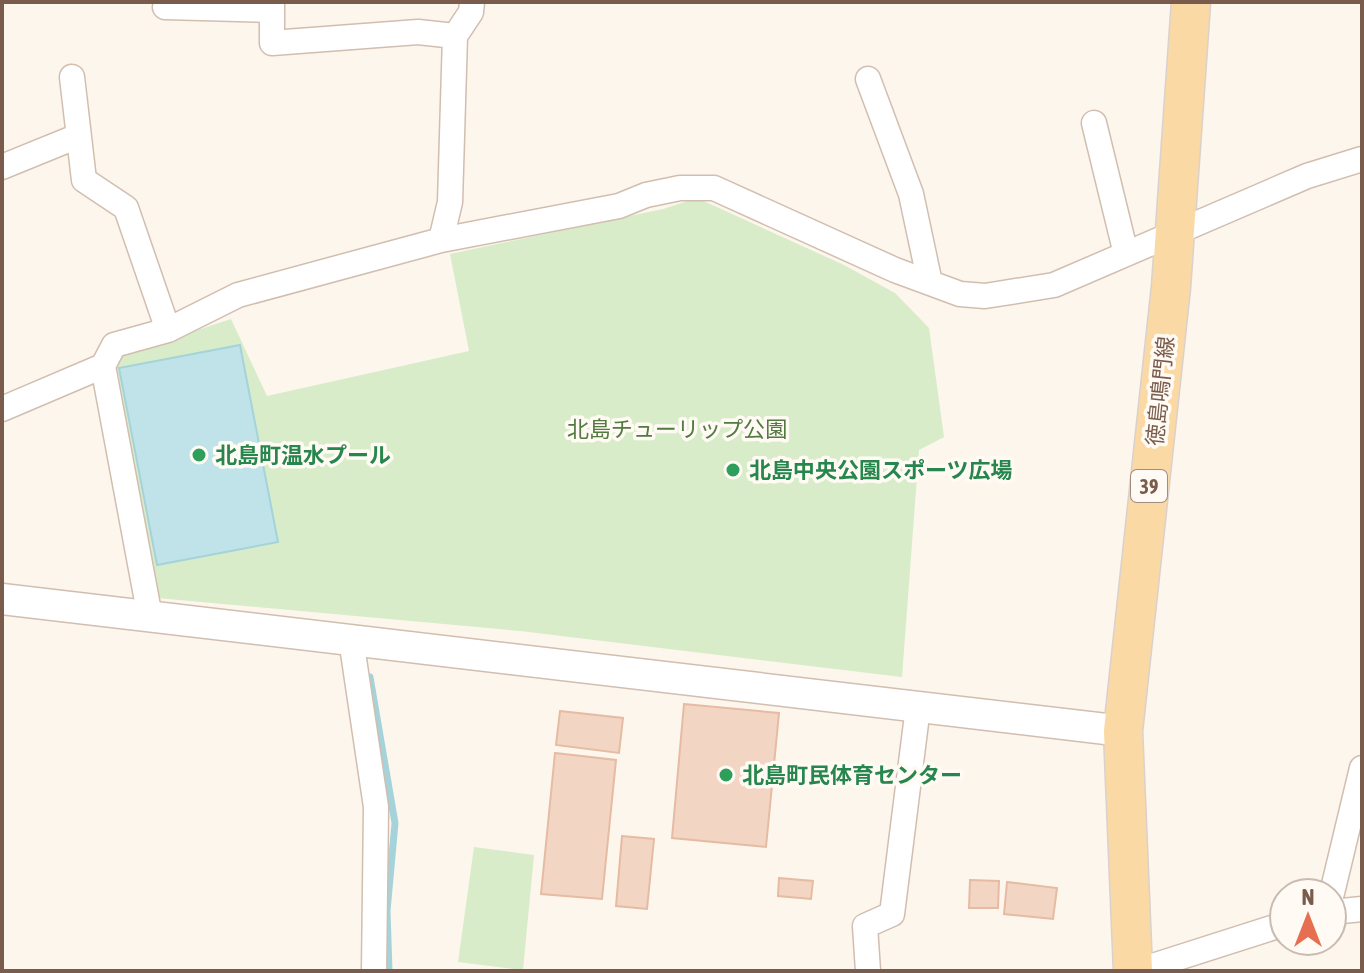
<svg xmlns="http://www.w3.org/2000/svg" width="1364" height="973" font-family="'Asap Condensed','Noto Sans JP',sans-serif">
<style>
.green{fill:#d8ecc9}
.water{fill:#bfe3e8;stroke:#a5d3da;stroke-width:2}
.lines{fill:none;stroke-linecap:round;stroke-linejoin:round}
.stream{stroke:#a5d3da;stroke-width:7}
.building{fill:#f3d5c3;stroke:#e6bba3;stroke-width:2}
.minor-casing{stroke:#d1beb0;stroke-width:27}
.tertiary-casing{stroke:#d1beb0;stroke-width:33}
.primary-casing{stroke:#dad1cd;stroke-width:41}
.minor{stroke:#fff;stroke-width:24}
.tertiary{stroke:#fff;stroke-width:30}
.primary{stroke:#fbd9a5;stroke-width:38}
.leisure-dot{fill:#2e9e5b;stroke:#fffaf3;stroke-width:3}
.labels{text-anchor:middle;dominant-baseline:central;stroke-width:7;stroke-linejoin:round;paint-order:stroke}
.shield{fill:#fffaf3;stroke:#a28b7f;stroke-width:2}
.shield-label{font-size:20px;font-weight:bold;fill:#7a5c4d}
.street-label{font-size:22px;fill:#7a5c4d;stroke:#fffaf3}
.park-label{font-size:22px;fill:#537a41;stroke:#fffaf3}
.leisure-label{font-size:22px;font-weight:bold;fill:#27864d;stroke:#fffaf3;text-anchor:start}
</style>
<rect width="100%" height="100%" fill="#fdf6ec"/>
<!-- green -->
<path class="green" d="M 697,198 L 844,265 L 895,293 L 929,328 L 944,437 L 919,450 L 902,677 L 520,631 L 157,598 L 115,357 L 231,319 L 267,396 L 469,351 L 450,254 L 663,209 Z
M 474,847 L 534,855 L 523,970 L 458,962 Z"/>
<!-- water -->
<path class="water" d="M 240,345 L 278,542 L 157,565 L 119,368 Z"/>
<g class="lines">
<!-- stream -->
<path class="stream" d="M 370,677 L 395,823 L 387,911 L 389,971"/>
</g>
<!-- building -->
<path class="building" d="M 684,704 L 779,713 L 766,847 L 672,838 Z
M 560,711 L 623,718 L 619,753 L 556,745 Z
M 555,753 L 616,760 L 602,899 L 541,894 Z
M 622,836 L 654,839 L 647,909 L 616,906 Z
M 779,878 L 813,881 L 811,899 L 778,896 Z
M 970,880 L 999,881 L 998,908 L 969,908 Z
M 1007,882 L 1057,888 L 1053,919 L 1004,914 Z"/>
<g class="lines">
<defs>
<path id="minor" d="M 272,2 L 272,43 L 418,32 L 455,36 L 450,202 L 441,240
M 165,7 L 272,10
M 455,36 L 471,12 L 472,2
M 72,77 L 84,180 L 126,208 L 168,330
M 868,79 L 911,194 L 930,283
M 1094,123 L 1126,254
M 2,167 L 78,136
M 103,366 L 150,617
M 2,409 L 103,366 L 114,345 L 168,330 L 238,295 L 441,240 L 619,206 L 646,195 L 680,188 L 714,188 L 895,270 L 960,294 L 985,296 L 1054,285 L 1307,176 L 1362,159
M 351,639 L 376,807 L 374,971
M 1332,893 L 1362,768
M 1332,912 L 1362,909
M 868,971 L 865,926 L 892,914 L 918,707
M 1137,971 L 1284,924"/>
<path id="tertiary" d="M 2,599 L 1123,731"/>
<path id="primary" d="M 1133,971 L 1123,731 L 1171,287 L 1191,2"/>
</defs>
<!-- minor casing -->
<use href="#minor" class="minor-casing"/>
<!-- tertiary casing -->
<use href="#tertiary" class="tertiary-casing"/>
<!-- primary casing -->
<use href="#primary" class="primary-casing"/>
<!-- minor -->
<use href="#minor" class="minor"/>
<!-- tertiary -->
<use href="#tertiary" class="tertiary"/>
<!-- primary -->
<use href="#primary" class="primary"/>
</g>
<!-- markers -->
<g class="leisure-dot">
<circle cx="199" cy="455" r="8"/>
<circle cx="733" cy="470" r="8"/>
<circle cx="726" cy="775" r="8"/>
</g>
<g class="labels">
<!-- shield labels -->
<rect class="shield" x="1131" y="470" width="36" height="32" rx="6"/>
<g class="shield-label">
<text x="1149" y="486">39</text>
</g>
<!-- street labels -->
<g class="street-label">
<text transform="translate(1160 391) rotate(-84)">徳島鳴門線</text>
</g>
<!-- park labels -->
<g class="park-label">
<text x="677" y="429">北島チューリップ公園</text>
</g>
<!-- leisure labels -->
<g class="leisure-label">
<text x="215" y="455">北島町温水プール</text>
<text x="749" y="470">北島中央公園スポーツ広場</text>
<text x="742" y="775">北島町民体育センター</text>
</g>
</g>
<!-- border -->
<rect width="1364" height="973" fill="none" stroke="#7a5c4d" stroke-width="8"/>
<!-- north arrow -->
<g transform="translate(1308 917)"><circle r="38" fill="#fffaf3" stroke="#cabbb1" stroke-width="2"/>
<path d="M0-6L14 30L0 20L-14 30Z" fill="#e76f51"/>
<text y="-12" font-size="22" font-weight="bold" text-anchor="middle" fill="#7a5c4d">N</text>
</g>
</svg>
